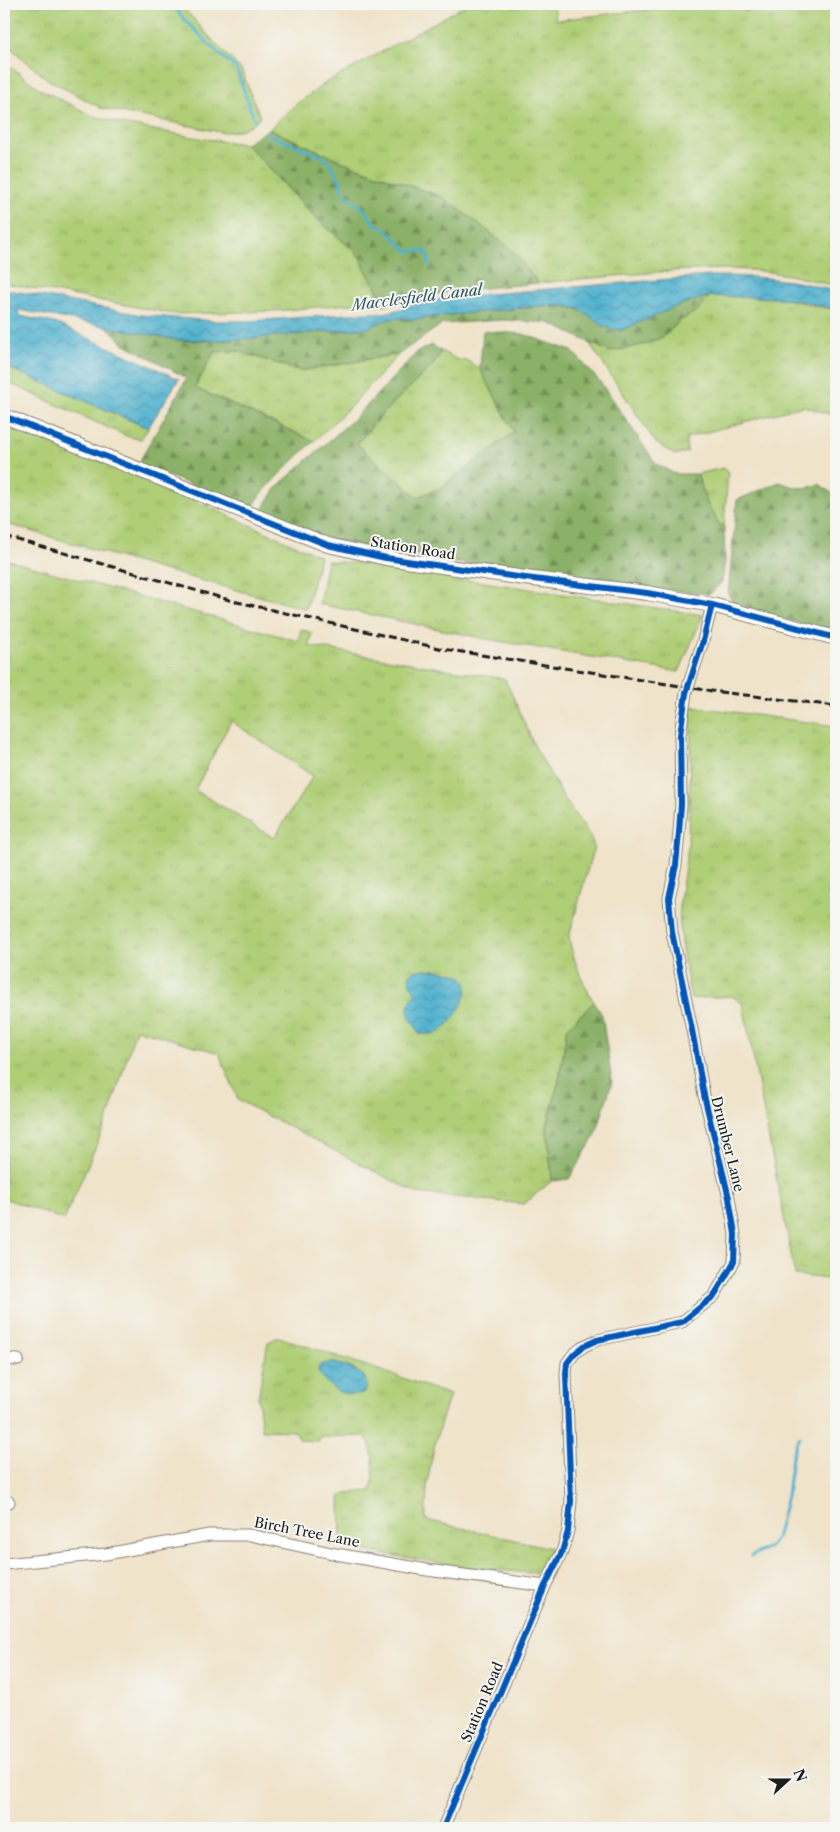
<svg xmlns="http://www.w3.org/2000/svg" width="840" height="1832" font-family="'Libre Caslon Text',serif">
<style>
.grass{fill:url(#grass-tufts);stroke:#667549;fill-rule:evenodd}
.forest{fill:url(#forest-firs);stroke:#546642}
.water{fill:url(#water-waves);stroke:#366675}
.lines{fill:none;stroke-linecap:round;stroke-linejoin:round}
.stream{stroke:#4fb1ce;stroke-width:3}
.minor-casing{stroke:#868072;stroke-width:13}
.tertiary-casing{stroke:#868072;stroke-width:16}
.minor{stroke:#fff;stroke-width:11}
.tertiary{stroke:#fff;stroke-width:14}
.rail{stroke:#1c1c1c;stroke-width:3;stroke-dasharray:8 4;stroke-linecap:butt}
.cycleway-casing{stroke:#f6f6f2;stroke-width:9}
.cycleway{stroke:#0057b8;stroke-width:6}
.labels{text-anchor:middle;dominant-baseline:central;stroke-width:4;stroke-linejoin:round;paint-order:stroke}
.street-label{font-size:14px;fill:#1c1c1c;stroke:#f6f6f2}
.water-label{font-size:15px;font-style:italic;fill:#305863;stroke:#f6f6f2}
</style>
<defs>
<pattern id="grass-tufts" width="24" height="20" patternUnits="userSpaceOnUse" patternTransform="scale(1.25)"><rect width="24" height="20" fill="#afce76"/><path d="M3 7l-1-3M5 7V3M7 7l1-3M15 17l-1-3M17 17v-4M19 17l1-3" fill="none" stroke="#96b066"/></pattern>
<pattern id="forest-firs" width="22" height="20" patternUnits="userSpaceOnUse" patternTransform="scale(1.25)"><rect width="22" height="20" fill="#8bb167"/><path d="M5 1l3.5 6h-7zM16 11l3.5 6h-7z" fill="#718f54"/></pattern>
<pattern id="water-waves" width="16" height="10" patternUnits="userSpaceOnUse" patternTransform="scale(1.25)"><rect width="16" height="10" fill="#4fb1ce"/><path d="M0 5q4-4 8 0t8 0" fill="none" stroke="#418fa6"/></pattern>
</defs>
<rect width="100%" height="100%" fill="#f6f6f2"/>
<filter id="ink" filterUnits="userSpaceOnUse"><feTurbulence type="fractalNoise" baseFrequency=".02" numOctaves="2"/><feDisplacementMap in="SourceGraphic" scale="10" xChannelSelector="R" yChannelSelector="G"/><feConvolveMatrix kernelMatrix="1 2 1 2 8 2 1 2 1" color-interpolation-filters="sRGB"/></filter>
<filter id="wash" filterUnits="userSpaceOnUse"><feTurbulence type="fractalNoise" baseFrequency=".0096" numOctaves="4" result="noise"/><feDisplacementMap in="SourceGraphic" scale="20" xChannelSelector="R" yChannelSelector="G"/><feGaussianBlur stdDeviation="1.12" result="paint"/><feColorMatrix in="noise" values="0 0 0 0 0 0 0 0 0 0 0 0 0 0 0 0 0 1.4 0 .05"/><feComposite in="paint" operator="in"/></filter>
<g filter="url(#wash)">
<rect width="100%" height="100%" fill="#efe3c9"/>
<!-- grass -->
<path class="grass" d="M 4,4 L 180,4 L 214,42 L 241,69 L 260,117 C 246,130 238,132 220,132 L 101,108 L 47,79 L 14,51 L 4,40 Z
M 468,4 L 554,4 L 556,20 L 671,7 L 671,4 L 770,5 L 794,4 L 811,12 L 825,6 L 836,20 L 836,286 L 789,275 L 752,270 L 725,269 L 670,271 L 538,283 L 533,276 L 442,197 L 343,162 L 269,129 L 294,106 L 327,82 Z
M 4,60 L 9,66 L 40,89 L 91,115 L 122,124 L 198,138 L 246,144 L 318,220 L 357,253 L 385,305 L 348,304 L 276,311 L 175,314 L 4,283 Z
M 709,296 L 781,298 L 836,310 L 836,416 L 803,406 L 686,438 L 687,452 L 675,455 L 656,443 L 588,341 L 610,352 L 646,344 L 663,337 L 681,320 L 700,309 Z
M 237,351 L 301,371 L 399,354 L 351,406 L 314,441 L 195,388 L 214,352 Z
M 441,351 L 456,359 L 468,361 L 480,369 L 514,432 L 440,489 L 417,498 L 357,444 L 383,413 L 434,364 Z
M 4,366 L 148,428 L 141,439 L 129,437 L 4,381 Z
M 4,421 L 191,499 L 320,556 L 306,609 L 149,566 L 4,523 Z
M 724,468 L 728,472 L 724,526 L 719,524 L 707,503 L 697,474 Z
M 4,559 L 298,641 L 301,629 L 312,633 L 309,646 L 505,679 L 535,747 L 565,800 L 590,836 L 594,846 L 569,937 C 572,957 583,984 594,1002 L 567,1028 L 559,1080 L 547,1126 L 552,1181 L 524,1204 L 416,1193 L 238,1100 L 219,1053 L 136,1029 L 108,1118 L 64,1220 L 4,1198 ZM 231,721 L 313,776 L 274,838 L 195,790 Z
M 327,561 L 356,563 L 703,615 L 679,672 L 486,639 L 319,604 Z
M 690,706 L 836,726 L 836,1280 L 795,1275 L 743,1004 L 732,996 L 691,999 L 681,944 L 679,908 L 688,846 L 691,726 Z
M 279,1337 L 394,1375 L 450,1395 C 435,1438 425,1475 426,1520 L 551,1548 L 546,1564 L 538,1574 L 466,1567 L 352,1549 L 341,1541 L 340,1497 L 346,1493 L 371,1491 C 375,1475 375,1450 365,1436 L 320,1437 L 319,1441 L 300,1440 L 295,1431 L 262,1430 L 258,1398 L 268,1342 Z"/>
<!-- forest -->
<path class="forest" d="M 735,4 L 775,4 L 759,9 L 746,11 Z
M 794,4 L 836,4 L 836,20 L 825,6 L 811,12 Z
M 269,129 L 343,162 L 442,197 L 482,226 L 513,251 L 538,283 L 454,291 L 385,305 L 357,253 L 318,220 L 246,144 Z
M 709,296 L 700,309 L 681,320 L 663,337 L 646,344 L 610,352 L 549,323 L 503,320 L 442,324 L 399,354 L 301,371 L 237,351 L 214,352 L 195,388 L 314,441 C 292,462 268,482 252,508 L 138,464 L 187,378 L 123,343 L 106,326 L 178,340 L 214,341 L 369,328 C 385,319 394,316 412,320 C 444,315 476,312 508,309 C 530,307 552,303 574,308 C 594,313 598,330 622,330 L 680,305 Z
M 483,331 L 523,334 L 572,351 L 601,383 L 656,464 L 675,474 L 697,474 L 707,503 L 719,524 L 724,526 L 725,561 L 722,582 L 710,594 L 613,585 L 397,554 L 329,539 L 260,512 L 279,485 L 355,418 L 417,352 L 432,345 L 441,351 L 434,364 L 383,413 L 357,444 L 417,497 L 440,488 L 514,432 L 480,369 Z
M 779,482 C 794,487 804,491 819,484 L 836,496 L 836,633 L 758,612 L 734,603 L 728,594 L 737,500 Z
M 594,1002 L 602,1015 L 612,1082 L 596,1134 L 569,1179 L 552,1181 L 547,1126 L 559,1080 L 567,1028 Z"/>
<!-- water -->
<path class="water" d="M 708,276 C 751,276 795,278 836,292 L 836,310 L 807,302 L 781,298 L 709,296 L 680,305 L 622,330 C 597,330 593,312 574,308 C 553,303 533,307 512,309 C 479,312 445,315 412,320 C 394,316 385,319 369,328 L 230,340 L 178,340 L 19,310 L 18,314 L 20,316 L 55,323 L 179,379 L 148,428 L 7,367 L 8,360 L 4,358 L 4,289 L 141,315 L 215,321 L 250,321 L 361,313 L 384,313 L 397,310 L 421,302 L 451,297 Z
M 424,969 C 431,969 457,973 462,977 C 478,988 450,1027 439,1032 C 433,1035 426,1034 419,1034 C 413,1017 399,1012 416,994 L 410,984 L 409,975 L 415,971 Z
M 331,1362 L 352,1368 L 364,1376 L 367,1385 L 366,1391 C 348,1402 325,1387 318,1370 L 320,1365 Z"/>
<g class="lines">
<!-- stream -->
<path class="stream" d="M 172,4 L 183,18 L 218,53 L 236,68 L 255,121
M 267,134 L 321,156 L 329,162 L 340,181 L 344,194 L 364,209 L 375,225 L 382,226 L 408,251 L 425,251 L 428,255 L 429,265
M 751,1556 L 771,1546 L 776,1539 L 787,1496 L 792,1457 L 796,1444 L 800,1437"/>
</g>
</g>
<g filter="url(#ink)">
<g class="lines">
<defs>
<path id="minor" d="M 4,1359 L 18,1360
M 4,1501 L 9,1502
M 4,1564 L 106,1554 L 209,1535 L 250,1535 L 336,1554 L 427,1570 L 545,1586
M 443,1828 L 545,1586 L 562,1552 L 568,1531 L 571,1501 L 566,1374 L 567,1363 L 574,1354 L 584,1346 L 597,1340 L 682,1322 L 714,1296 L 734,1262 L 735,1234 L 729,1198 L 704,1095 L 692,1030 L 672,932 L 669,898 L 676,865 L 679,832 L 681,804 L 680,735 L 686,693 L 703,641 L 712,605"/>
<path id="tertiary" d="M 4,416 L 328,545 L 386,558 L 525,578 L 647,593 L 712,605 L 836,638"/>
</defs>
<!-- minor casing -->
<use href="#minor" class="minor-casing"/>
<!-- tertiary casing -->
<use href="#tertiary" class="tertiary-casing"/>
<!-- minor -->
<use href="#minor" class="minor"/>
<!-- tertiary -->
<use href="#tertiary" class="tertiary"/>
<!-- rail -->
<path class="rail" d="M 4,536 L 233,601 L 443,649 L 712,691 L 836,706"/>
<defs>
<path id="cycleway" d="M 4,416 L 328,545 L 386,558 L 525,578 L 647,593 L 712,605 L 836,638
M 443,1828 L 545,1586 L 562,1552 L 568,1531 L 571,1501 L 566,1374 L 567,1363 L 574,1354 L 584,1346 L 597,1340 L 682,1322 L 714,1296 L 734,1262 L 735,1234 L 729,1198 L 704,1095 L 692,1030 L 672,932 L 669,898 L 676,865 L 679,832 L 681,804 L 680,735 L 686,693 L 703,641 L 712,605"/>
</defs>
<!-- cycleway casing -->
<use href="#cycleway" class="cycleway-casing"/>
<!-- cycleway -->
<use href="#cycleway" class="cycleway"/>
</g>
</g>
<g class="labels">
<!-- street labels -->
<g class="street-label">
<text transform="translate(413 548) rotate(9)">Station Road</text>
<text transform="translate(728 1144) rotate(76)">Drumber Lane</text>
<text transform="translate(307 1532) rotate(11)">Birch Tree Lane</text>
<text transform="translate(482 1702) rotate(-67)">Station Road</text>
</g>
<!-- water labels -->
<g class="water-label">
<text transform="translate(417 297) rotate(-7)">Macclesfield Canal</text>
</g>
</g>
<!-- margin -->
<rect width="840" height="1832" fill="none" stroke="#f6f6f2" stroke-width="20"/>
<!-- north arrow -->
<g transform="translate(788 1780) rotate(69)" stroke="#f6f6f2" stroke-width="4" paint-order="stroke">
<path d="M0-4L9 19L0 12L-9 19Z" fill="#1c1c1c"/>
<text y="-8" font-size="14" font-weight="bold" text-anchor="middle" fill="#1c1c1c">N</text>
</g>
</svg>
